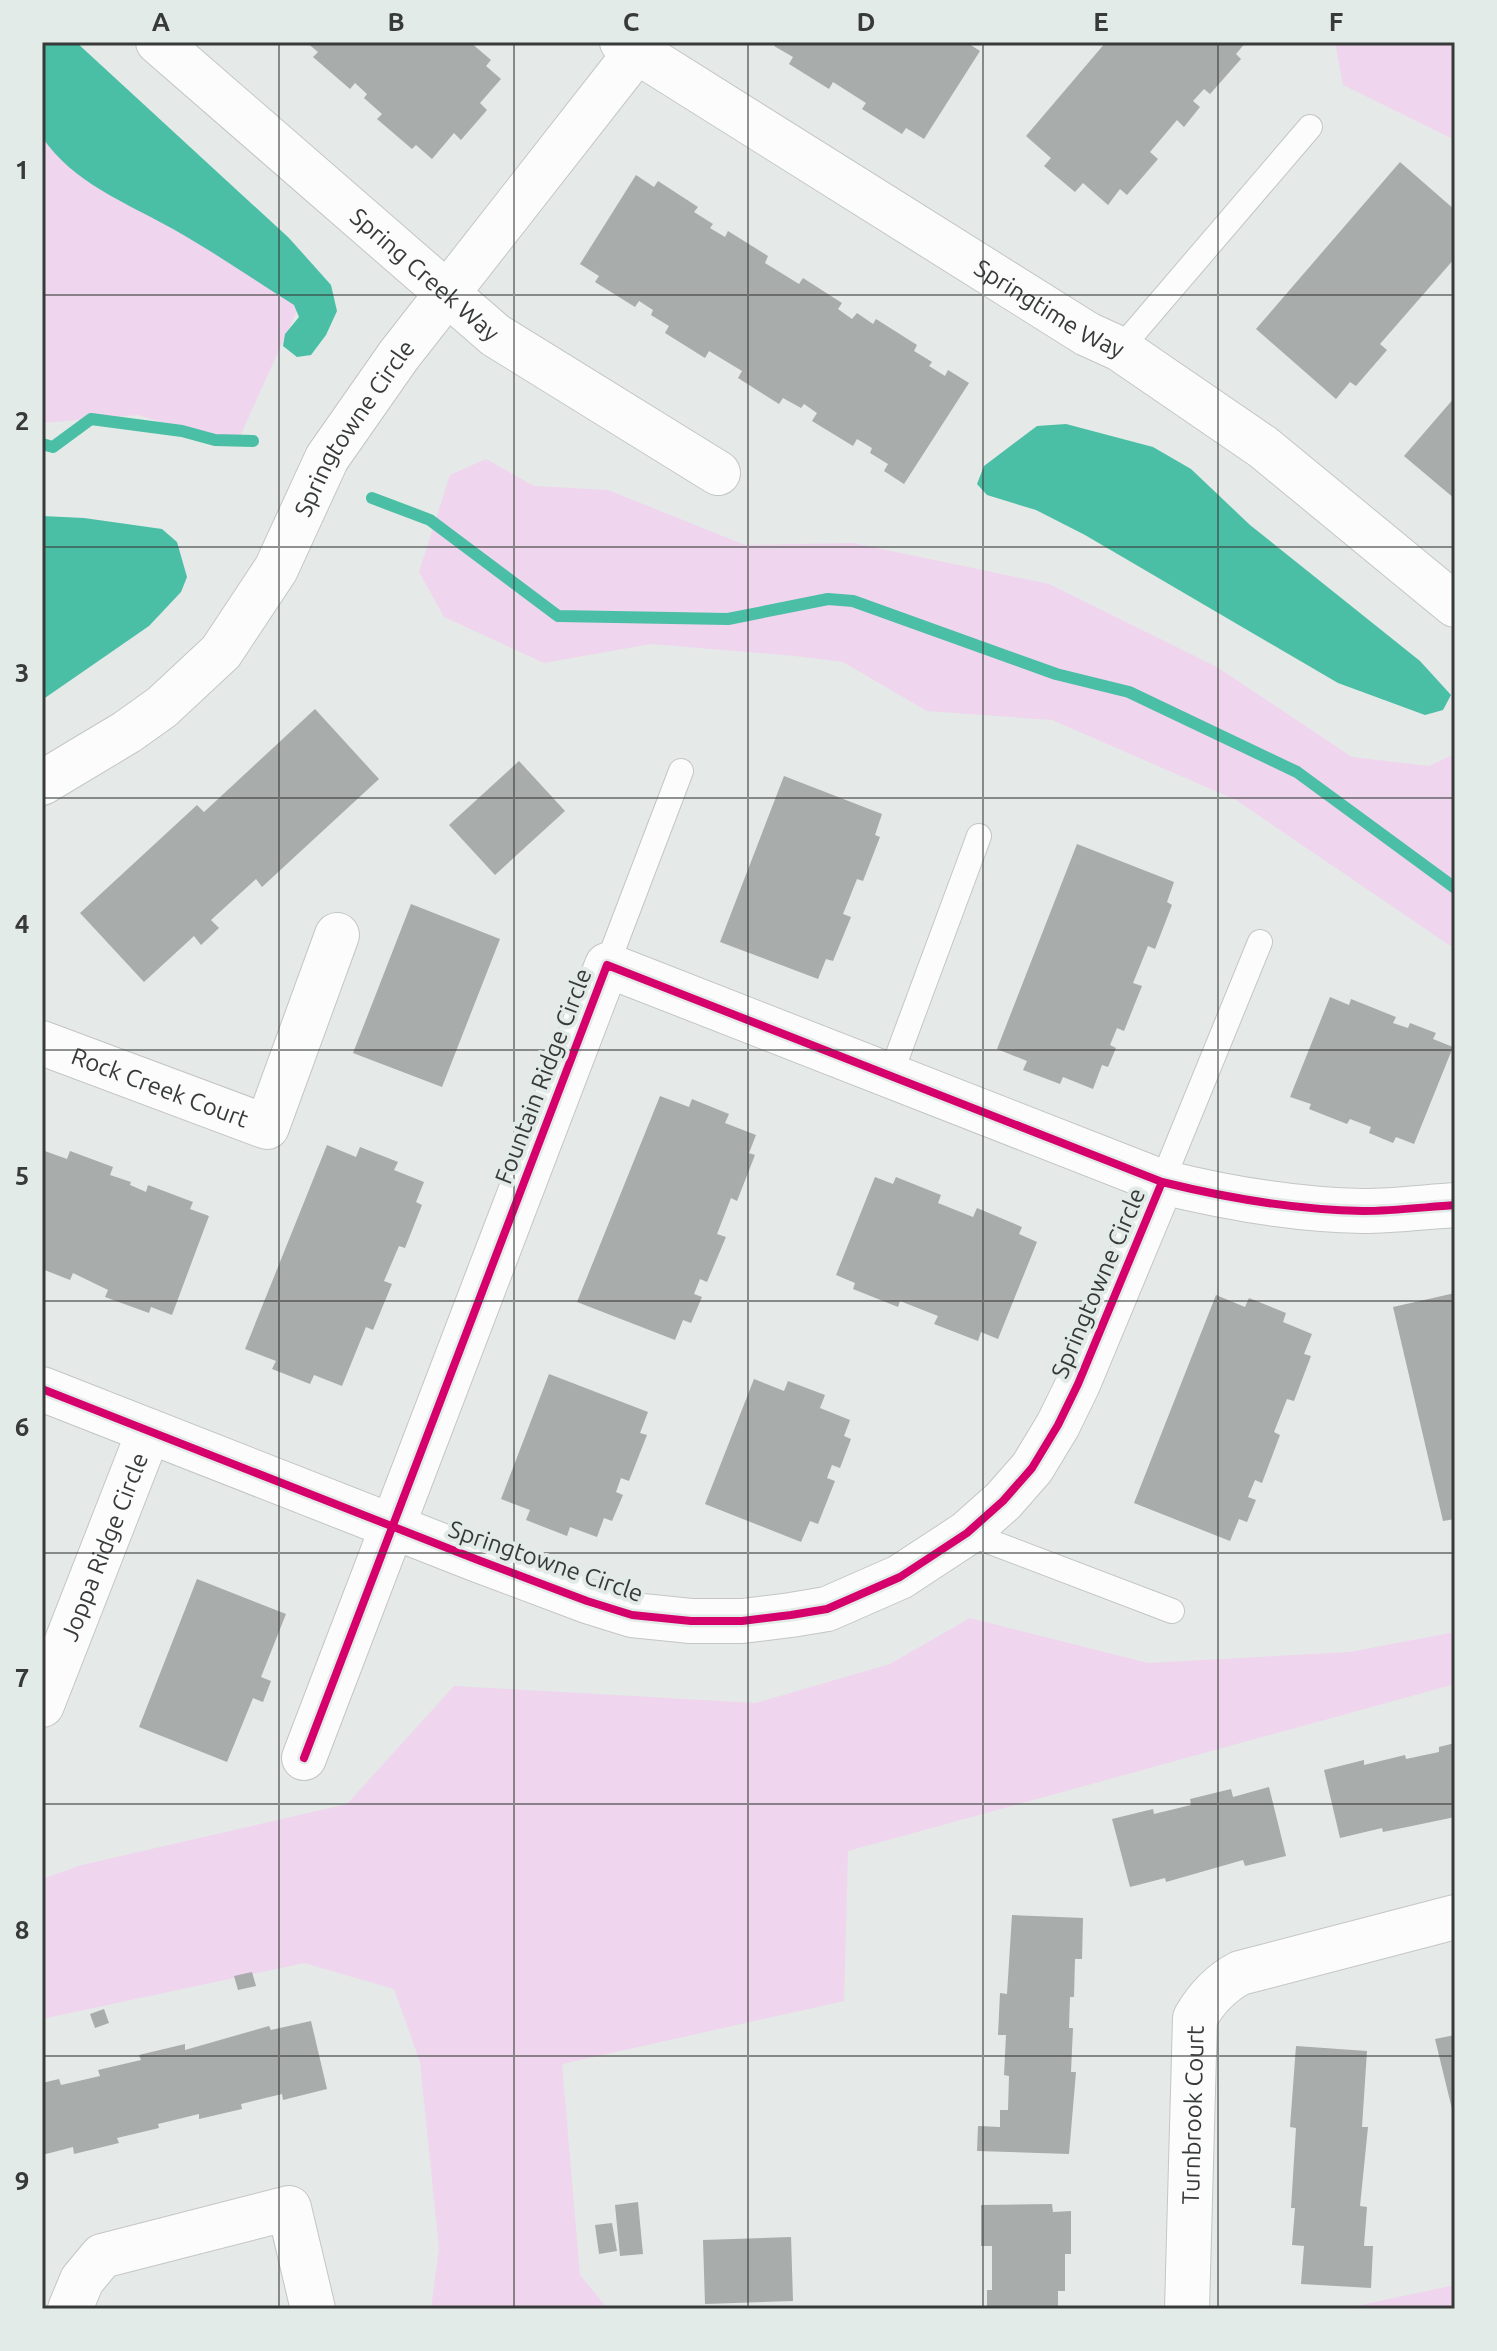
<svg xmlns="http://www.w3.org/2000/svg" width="1497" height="2351" font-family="Ubuntu,sans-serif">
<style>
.green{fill:#f0d5ee}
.water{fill:#4abfa5}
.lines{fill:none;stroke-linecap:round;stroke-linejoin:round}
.stream{stroke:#4abfa5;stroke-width:12}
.building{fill:#a8acaa}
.lane-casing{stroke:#c3c6c5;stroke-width:26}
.street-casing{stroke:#c3c6c5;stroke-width:46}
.lane{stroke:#fbfcfb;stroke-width:24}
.street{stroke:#fbfcfb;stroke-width:44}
.cycleway-casing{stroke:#e3ebe8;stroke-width:13}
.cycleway{stroke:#d6006c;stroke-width:8}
.grid{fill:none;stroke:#373a39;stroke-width:2;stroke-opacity:0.55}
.labels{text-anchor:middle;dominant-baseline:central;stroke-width:8;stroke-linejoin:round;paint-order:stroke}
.street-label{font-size:24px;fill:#373a39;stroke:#e3ebe8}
.neatline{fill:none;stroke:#373a39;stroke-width:3}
.grid-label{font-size:26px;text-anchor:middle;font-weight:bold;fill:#373a39}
</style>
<rect width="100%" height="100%" fill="#e5e9e7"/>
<!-- green -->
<path class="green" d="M 1335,42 L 1455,42 L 1455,140 L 1343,85 Z
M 42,56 L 305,293 L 236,445 L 138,415 L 42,423 Z
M 486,459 L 534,486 L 608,490 L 745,545 L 853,543 L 1049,584 L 1217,667 L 1352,757 L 1429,766 L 1455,754 L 1455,949 L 1236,800 L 1052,720 L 927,711 L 843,662 L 795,656 L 651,644 L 544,663 L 444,617 L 419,572 L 450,475 Z
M 970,1618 L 1148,1663 L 1350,1652 L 1455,1632 L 1455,1684 L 848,1851 L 844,2001 L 562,2064 L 580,2275 L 608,2309 L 431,2309 L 439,2248 L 420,2062 L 394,1989 L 304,1963 L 42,2019 L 42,1879 L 82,1865 L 347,1804 L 454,1686 L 756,1703 L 890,1664 Z
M 1455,2285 L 1455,2309 L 1342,2309 Z"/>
<!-- water -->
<path class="water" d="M 42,42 L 76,42 L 289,238 L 331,285 L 337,311 L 326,335 L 311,355 L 297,357 L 283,346 L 285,334 L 299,317 L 294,305 C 254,280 214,252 173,229 C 127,203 73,183 42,137 Z
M 1066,424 L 1153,447 L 1191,469 L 1250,525 L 1420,661 L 1451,695 L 1443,710 L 1425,715 L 1338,683 L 1085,535 L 1036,510 L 987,495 L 977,484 L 984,466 L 1037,426 Z
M 42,516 L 84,518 L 162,529 L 177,542 L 187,577 L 181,592 L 149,626 L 42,700 Z"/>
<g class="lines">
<!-- stream -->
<path class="stream" d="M 42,444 L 53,447 L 91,419 L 182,431 L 215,440 L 253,441
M 372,498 L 430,520 L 558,616 L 728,619 L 828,599 L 853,601 L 1056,674 L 1129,692 L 1297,772 L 1455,888"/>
</g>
<!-- building -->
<path class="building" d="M 306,42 L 470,42 L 491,60 L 486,66 L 501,79 L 480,103 L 487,110 L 461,140 L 454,133 L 432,159 L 416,145 L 412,149 L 377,119 L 382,114 L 364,98 L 367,94 L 355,83 L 350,89 L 313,57 L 318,52 Z
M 777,42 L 966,42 L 980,51 L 924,139 L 906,128 L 902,134 L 862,109 L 866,103 L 833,82 L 829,89 L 789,64 L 793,57 L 774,46 Z
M 1106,42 L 1246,42 L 1236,54 L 1241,59 L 1210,94 L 1204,89 L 1193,101 L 1200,107 L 1184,127 L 1177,120 L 1150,152 L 1158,159 L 1127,195 L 1120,189 L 1108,205 L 1083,183 L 1075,192 L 1044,166 L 1051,158 L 1026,136 Z
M 1400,162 L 1455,210 L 1455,258 L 1380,344 L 1387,350 L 1356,386 L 1350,382 L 1336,399 L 1256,329 Z
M 636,175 L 654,187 L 658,181 L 698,207 L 694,212 L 713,224 L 710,228 L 725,237 L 728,231 L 768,256 L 765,263 L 799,284 L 803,278 L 842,303 L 838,309 L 852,319 L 857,313 L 873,324 L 876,319 L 917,345 L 914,351 L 932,362 L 929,366 L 945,376 L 948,370 L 969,383 L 904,484 L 884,471 L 888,464 L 870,453 L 872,448 L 857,439 L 853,446 L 812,421 L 817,413 L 804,404 L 801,408 L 783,398 L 779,404 L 738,378 L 742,371 L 709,351 L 705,358 L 665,333 L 669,326 L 651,315 L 653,310 L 639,301 L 635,307 L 595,282 L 599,276 L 580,264 Z
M 1455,397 L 1455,499 L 1404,456 Z
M 315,709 L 379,779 L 262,887 L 256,879 L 211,920 L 219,928 L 201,945 L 194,936 L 144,982 L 80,913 L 197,805 L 204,812 Z
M 519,761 L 565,811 L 495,875 L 449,825 Z
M 784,776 L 882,814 L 875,835 L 880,837 L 863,881 L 857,879 L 843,914 L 851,917 L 833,961 L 826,959 L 818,979 L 720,942 Z
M 1077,844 L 1174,882 L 1167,902 L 1172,905 L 1155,949 L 1148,946 L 1133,983 L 1142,986 L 1124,1031 L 1117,1028 L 1110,1045 L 1116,1048 L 1108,1067 L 1102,1065 L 1093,1089 L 1063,1077 L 1060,1084 L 1023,1070 L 1027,1061 L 997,1049 Z
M 411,904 L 500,939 L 442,1087 L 353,1053 Z
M 1330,997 L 1349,1005 L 1351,999 L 1396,1017 L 1393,1023 L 1408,1028 L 1410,1023 L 1436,1033 L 1433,1039 L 1453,1047 L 1414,1144 L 1396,1137 L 1393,1143 L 1369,1133 L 1371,1127 L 1350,1119 L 1347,1124 L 1309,1109 L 1311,1104 L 1290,1097 Z
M 660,1096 L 689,1107 L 692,1099 L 729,1114 L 725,1123 L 756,1135 L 749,1153 L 755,1155 L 737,1201 L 731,1198 L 717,1234 L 726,1237 L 707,1282 L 700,1279 L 694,1294 L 702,1297 L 691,1323 L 683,1320 L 675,1340 L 577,1302 Z
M 327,1145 L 356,1157 L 360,1147 L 398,1162 L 394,1170 L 424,1182 L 416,1202 L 422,1205 L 405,1248 L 399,1246 L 384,1281 L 392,1284 L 373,1330 L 366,1327 L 342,1386 L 314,1375 L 310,1384 L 272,1369 L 276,1361 L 245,1349 Z
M 42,1150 L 67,1159 L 70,1151 L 113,1167 L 110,1175 L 131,1182 L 130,1185 L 146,1192 L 148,1185 L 193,1202 L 190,1209 L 209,1216 L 172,1315 L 151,1307 L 149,1313 L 105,1297 L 108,1290 L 73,1273 L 70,1280 L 42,1269 Z
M 875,1177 L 893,1184 L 896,1177 L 941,1195 L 938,1203 L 973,1217 L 977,1208 L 1022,1227 L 1019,1234 L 1037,1242 L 998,1339 L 981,1332 L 978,1341 L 934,1324 L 938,1316 L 900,1301 L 898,1307 L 853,1289 L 855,1283 L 836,1275 Z
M 1455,1293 L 1455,1519 L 1443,1521 L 1393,1307 Z
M 1216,1295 L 1245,1307 L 1249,1298 L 1286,1313 L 1283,1322 L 1312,1334 L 1304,1354 L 1311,1356 L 1294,1401 L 1287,1399 L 1274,1432 L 1280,1435 L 1262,1483 L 1255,1480 L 1248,1497 L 1256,1500 L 1247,1522 L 1239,1519 L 1230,1541 L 1134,1503 Z
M 549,1374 L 648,1412 L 640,1433 L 647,1435 L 629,1481 L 621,1478 L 616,1492 L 623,1495 L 612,1521 L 604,1518 L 597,1537 L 570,1527 L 567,1536 L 526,1520 L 530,1510 L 501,1499 Z
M 754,1379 L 784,1391 L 788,1381 L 825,1395 L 820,1408 L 850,1420 L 844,1436 L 851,1439 L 840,1468 L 832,1465 L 827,1478 L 835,1481 L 818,1524 L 810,1521 L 801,1542 L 705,1504 Z
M 197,1579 L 286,1614 L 261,1677 L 271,1681 L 263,1702 L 253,1698 L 227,1762 L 139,1727 Z
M 1455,1743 L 1455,1817 L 1383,1832 L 1382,1828 L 1340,1838 L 1324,1770 L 1364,1760 L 1364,1765 L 1405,1755 L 1406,1759 L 1439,1752 L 1439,1747 Z
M 1269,1787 L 1286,1856 L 1245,1866 L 1243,1860 L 1166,1882 L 1165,1878 L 1130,1887 L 1112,1819 L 1153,1809 L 1154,1814 L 1191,1805 L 1190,1799 L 1231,1789 L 1233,1797 Z
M 1012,1915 L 1083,1918 L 1082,1959 L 1075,1959 L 1074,1997 L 1070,1997 L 1069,2028 L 1073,2028 L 1071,2072 L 1076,2072 L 1069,2154 L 977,2151 L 978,2126 L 1000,2127 L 1000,2110 L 1008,2110 L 1009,2076 L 1004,2075 L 1006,2035 L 998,2035 L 1000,1993 L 1007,1994 Z
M 252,1972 L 256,1986 L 238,1990 L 234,1976 Z
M 104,2009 L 109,2023 L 95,2028 L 90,2014 Z
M 311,2021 L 327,2089 L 283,2100 L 282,2094 L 241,2104 L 242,2109 L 199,2119 L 199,2114 L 158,2124 L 159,2128 L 117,2138 L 119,2143 L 74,2154 L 73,2147 L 42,2155 L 42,2083 L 59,2079 L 61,2085 L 100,2076 L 98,2070 L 141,2060 L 139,2055 L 185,2044 L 185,2050 L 269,2026 L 271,2030 Z
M 1455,2035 L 1455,2109 L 1452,2109 L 1435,2039 Z
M 1296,2046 L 1367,2051 L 1362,2127 L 1368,2127 L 1360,2206 L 1367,2207 L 1364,2246 L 1373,2246 L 1371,2288 L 1301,2284 L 1304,2246 L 1292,2245 L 1295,2208 L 1291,2208 L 1296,2128 L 1290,2127 Z
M 638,2202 L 643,2254 L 620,2256 L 615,2205 Z
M 1052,2204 L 1053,2212 L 1071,2211 L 1071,2254 L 1065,2254 L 1065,2291 L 1058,2291 L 1058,2309 L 987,2309 L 987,2290 L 992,2290 L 992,2246 L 981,2246 L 981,2205 Z
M 612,2223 L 617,2251 L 599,2254 L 595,2225 Z
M 791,2237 L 793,2301 L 705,2304 L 703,2240 Z"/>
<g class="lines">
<defs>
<path id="lane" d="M 1120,349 L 1310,127
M 607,965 L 681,771
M 890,1076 L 979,836
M 1162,1182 L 1260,942
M 967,1533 L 1172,1611"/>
<g id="street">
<path id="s1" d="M 158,42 L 495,335 L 718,473"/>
<path id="s2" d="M 622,42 L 1087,334 L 1120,349 L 1263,447 L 1455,605"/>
<path id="s3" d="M 42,783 L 127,732 L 162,707 L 221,652 L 276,569 L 327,458 L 399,355 L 644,42"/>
<path id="s4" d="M 42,1043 L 267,1127 L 337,935"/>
<path d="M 42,1389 L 478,1560 L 587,1601 L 632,1615 L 691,1621 L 742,1621 L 791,1615 L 827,1609 L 900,1577 L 967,1533 L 1003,1501 L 1032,1468 L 1058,1425 L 1078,1384 L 1162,1182"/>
<path id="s5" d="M 42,1705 L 149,1431"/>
<path d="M 304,1758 L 607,965 L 1162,1182 C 1227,1198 1296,1210 1363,1211 C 1393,1211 1425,1207 1455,1205"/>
<path d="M 70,2309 L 82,2280 L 102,2256 L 289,2208 L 313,2309"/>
<path id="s6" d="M 1187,2309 L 1195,2018 C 1206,1999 1219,1984 1240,1973 L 1455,1917"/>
</g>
</defs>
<!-- lane casing -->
<use href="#lane" class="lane-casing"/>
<!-- street casing -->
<use href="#street" class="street-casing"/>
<!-- lane -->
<use href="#lane" class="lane"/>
<!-- street -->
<use href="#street" class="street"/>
<defs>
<path id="cycleway" d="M 42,1389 L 478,1560 L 587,1601 L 632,1615 L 691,1621 L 742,1621 L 791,1615 L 827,1609 L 900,1577 L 967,1533 L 1003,1501 L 1032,1468 L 1058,1425 L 1078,1384 L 1162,1182
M 304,1758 L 607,965 L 1162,1182 C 1227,1198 1296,1210 1363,1211 C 1393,1211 1425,1207 1455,1205"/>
</defs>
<!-- cycleway casing -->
<use href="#cycleway" class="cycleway-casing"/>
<!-- cycleway -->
<use href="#cycleway" class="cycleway"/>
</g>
<!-- grid -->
<path class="grid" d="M 279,42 L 279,2309M 514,42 L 514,2309M 748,42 L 748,2309M 983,42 L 983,2309M 1218,42 L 1218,2309M 42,295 L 1455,295M 42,547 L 1455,547M 42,798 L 1455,798M 42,1050 L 1455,1050M 42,1301 L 1455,1301M 42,1553 L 1455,1553M 42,1804 L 1455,1804M 42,2056 L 1455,2056"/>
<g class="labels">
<!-- street labels -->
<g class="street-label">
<text stroke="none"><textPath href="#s1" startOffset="354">Spring Creek Way</textPath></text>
<text stroke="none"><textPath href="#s2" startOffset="504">Springtime Way</textPath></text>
<text stroke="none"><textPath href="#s3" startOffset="484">Springtowne Circle</textPath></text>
<text transform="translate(543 1076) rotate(-69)">Fountain Ridge Circle</text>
<text stroke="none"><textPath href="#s4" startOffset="126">Rock Creek Court</textPath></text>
<text transform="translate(1098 1283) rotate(-67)">Springtowne Circle</text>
<text stroke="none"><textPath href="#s5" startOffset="170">Joppa Ridge Circle</textPath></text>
<text transform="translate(546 1561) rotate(19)">Springtowne Circle</text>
<text stroke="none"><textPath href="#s6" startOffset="194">Turnbrook Court</textPath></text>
</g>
</g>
<!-- border -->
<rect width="1497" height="2351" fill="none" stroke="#e3ebe8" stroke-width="88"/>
<rect x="44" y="44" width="1409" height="2263" class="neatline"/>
<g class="grid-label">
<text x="161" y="31">A</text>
<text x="396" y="31">B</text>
<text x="631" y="31">C</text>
<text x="866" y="31">D</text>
<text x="1101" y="31">E</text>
<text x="1336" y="31">F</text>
<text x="22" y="179">1</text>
<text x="22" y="430">2</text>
<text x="22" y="682">3</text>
<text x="22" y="933">4</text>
<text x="22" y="1185">5</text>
<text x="22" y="1436">6</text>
<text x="22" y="1687">7</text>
<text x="22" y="1939">8</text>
<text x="22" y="2190">9</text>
</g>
</svg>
